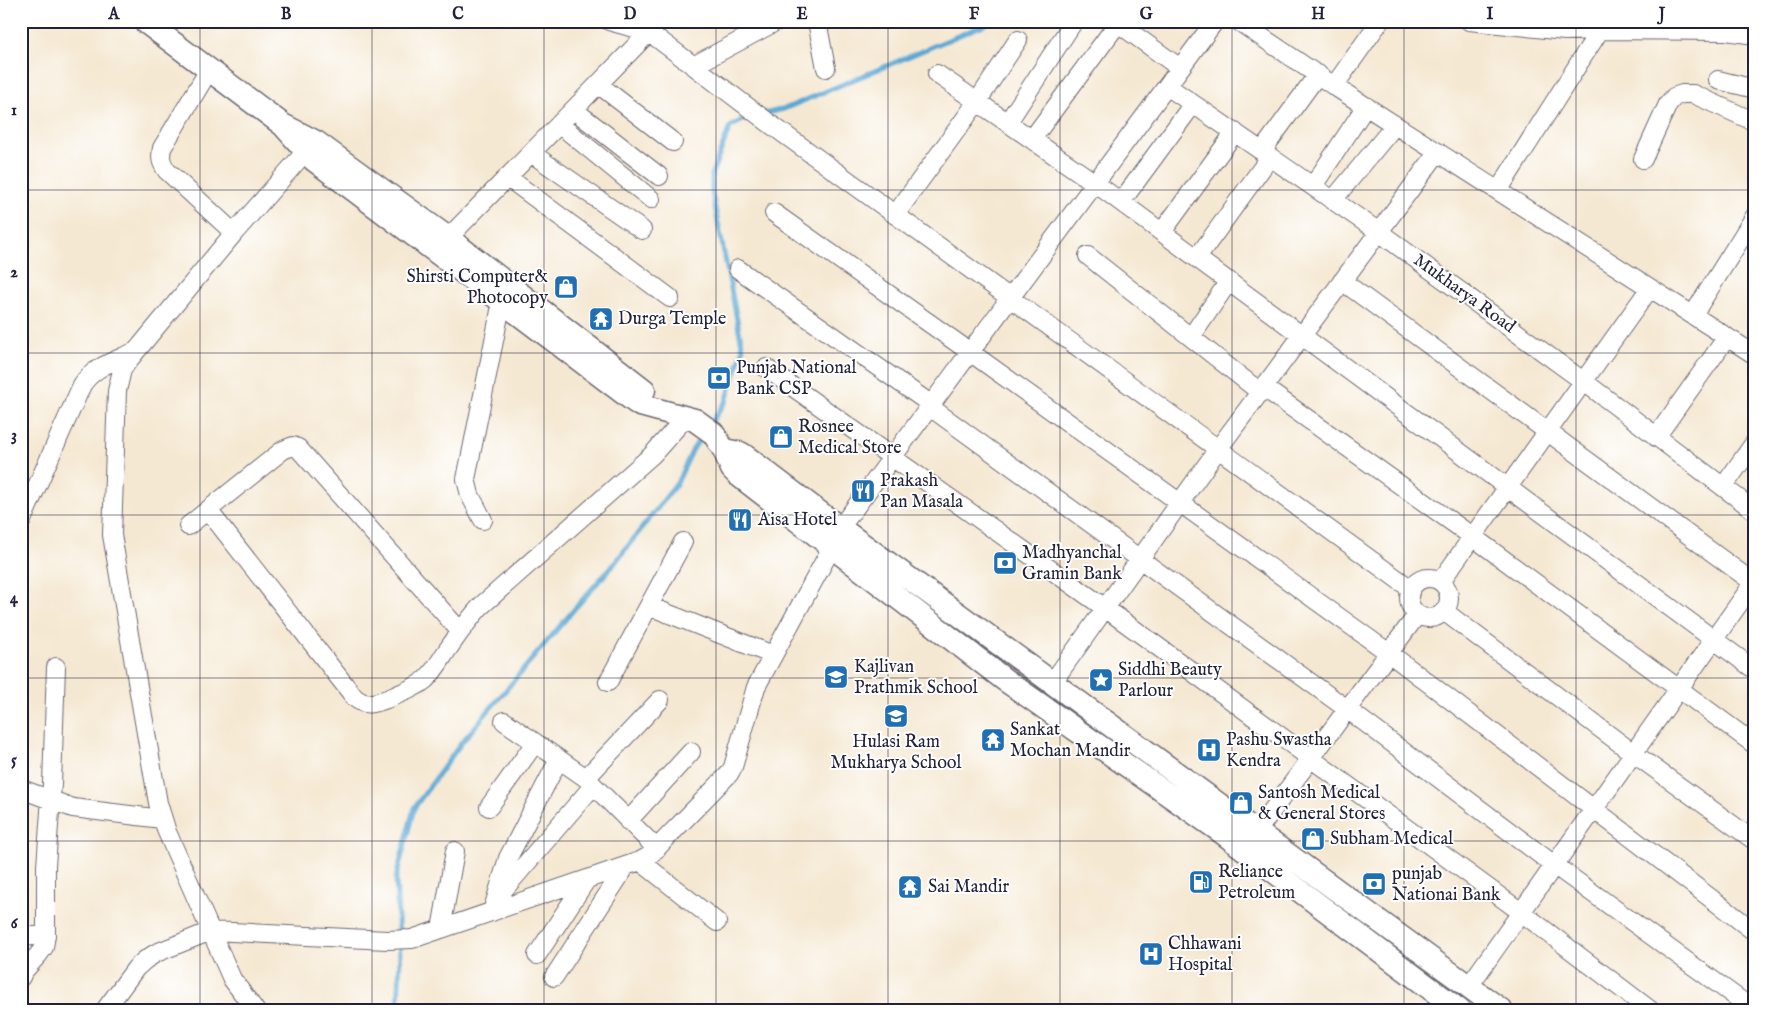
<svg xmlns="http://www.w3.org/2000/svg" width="1776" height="1031" font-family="'IM FELL English',serif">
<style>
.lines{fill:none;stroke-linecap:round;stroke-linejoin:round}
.stream{stroke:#5ba8d4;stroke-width:5}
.minor-casing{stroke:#6c6770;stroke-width:20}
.major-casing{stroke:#6c6770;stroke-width:25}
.minor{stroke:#fff;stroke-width:18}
.major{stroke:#fff;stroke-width:22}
.grid{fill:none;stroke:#22223b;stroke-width:1;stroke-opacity:0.55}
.labels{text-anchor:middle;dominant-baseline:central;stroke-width:4;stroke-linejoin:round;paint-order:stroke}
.poi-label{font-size:18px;fill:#22223b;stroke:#fff;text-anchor:start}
.street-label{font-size:18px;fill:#22223b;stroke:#fff}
.neatline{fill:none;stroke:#22223b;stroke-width:2}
.grid-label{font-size:16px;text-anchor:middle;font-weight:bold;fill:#22223b}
</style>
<rect width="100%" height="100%" fill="#fff"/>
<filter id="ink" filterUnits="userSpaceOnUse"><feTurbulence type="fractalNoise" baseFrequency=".02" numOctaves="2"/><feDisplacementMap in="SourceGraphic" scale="10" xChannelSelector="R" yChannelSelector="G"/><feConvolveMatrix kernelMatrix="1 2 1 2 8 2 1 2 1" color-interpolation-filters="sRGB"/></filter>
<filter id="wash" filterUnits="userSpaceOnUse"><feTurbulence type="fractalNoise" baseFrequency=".0096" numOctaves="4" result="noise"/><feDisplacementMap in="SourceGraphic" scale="20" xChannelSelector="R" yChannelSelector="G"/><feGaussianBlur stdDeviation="1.12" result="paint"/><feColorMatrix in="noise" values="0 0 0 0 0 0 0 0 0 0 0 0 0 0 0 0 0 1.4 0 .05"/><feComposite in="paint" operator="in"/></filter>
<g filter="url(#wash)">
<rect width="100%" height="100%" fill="#f5e8d2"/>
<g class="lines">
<!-- stream -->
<path class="stream" d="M 764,114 L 784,109 L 993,21
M 710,424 L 726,401 L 743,350 L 712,192 L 712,173 L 730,127 L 746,118 L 753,116
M 398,1010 L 400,956 L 396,878 L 414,808 L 462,742 L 576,607 L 614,564 L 677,483 L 693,449 L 704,433"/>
</g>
</g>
<g filter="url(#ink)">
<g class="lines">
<defs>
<path id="minor" d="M 609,21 L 649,32 L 773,126 L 1411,589
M 817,21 L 826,68
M 1115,21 L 1180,68
M 1238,21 L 1334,86 L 1755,355
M 1469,21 L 1565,31 L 1601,30 L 1726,31 L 1755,35
M 693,66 L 777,21
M 209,70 L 162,148 C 160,158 161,163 167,171 L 234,233
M 937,74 L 1095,183 L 1755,670
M 1718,80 L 1755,89
M 598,84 L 673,142
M 1167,86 L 1379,232 L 1583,381 L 1755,511
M 1334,86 L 1380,21
M 574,110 L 659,176
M 1008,122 L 1074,21
M 559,124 L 651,199
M 1032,139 L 1118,23
M 1262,151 L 1318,74
M 531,153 L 642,230
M 1643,159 L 1668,104 L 1674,97 L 1682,94 L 1693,94 L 1755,122
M 507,177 L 670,298
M 1313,186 L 1366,106
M 1498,191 L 1605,22
M 1333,200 L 1395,125
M 1121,202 L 1193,104
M 774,213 L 970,352 L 1389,653 L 1755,932
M 895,215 L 977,102 L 1018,40
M 1162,232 L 1235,132
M 448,238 L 660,21
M 1088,256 L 1260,392
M 1197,258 L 1270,157
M 738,269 L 932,405
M 1342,281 L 1754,583
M 1693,315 L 1755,216
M 1191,337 L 1229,281
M 766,368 L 1105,608 L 1521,912 L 1650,1010
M 1263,387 L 1473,537 L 1755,745
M 930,407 L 1347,709 L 1554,865 L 1754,1010
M 1656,437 L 1727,337
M 1723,487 L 1755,442
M 208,510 L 355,698 C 366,707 375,703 387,699 C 401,693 414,689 425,680 C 434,672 440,661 446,652 C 457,636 468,620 481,606 L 652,455 L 685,418
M 483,520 L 470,495 L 466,479 L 502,301
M 21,522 L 82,385 C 93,367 115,361 134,352
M 188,526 L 283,450 L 293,446 L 298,448 L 460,631
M 840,528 L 1215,21
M1409 598a20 20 0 1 1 40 0a20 20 0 1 1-40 0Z
M 1441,581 L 1650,288
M 649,606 L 773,655
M 1445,612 L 1633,753 L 1755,841
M 608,682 L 683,542
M 1052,683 L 1218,449 L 1438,152
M 504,721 L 586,778 L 657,849
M 586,778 L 660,700
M 21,789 L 73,808 L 162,819
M 489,807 L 535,743
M 628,821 L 691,752
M 1257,831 L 1417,615
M 640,861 L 717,922
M 499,895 L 593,786
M 492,912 L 508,858 L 559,759
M 441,929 L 455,851
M 21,937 L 46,935
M 537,955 L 587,879
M 21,977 L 23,972 L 39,954 L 44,947 L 46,935 L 46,866 L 52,784 L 56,667
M 554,977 L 626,866
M 1469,986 L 1755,581
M 105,1010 L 136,968 L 145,960 L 156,953 L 211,931 L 387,940 L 412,939 L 640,861 L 649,856 L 729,774 L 733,767 L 756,687 L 832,547
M 255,1010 L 232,979 L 167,832 L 158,803 L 112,535 L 117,391 L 122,370 L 128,361 L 234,233 L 306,151"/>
<path id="major" d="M 144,21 L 283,125 L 316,142 L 448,238 L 644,390
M 283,125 L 314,160 L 634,401 L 640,405 L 695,420 L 713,433 L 724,450 L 732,469 L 737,474 L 1005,680 L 1220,831 L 1459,1010
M 724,450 L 740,453 L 745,456 L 840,528 L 1501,1010"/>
</defs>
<!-- minor casing -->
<use href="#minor" class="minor-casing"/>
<!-- major casing -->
<use href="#major" class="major-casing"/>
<!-- minor -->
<use href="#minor" class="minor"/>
<!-- major -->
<use href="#major" class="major"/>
</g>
</g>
<!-- grid -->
<path class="grid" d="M 200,21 L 200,1010M 372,21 L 372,1010M 544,21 L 544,1010M 716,21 L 716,1010M 888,21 L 888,1010M 1060,21 L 1060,1010M 1232,21 L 1232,1010M 1404,21 L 1404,1010M 1576,21 L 1576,1010M 21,190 L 1755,190M 21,353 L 1755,353M 21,515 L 1755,515M 21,678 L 1755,678M 21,841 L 1755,841"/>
<!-- icons -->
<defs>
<symbol id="shop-square" viewBox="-11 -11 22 22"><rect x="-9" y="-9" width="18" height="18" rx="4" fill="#1f6fb2" stroke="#fff"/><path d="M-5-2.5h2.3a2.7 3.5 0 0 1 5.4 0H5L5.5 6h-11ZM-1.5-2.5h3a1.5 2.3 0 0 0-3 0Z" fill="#fff"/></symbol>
<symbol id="temple-square" viewBox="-11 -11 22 22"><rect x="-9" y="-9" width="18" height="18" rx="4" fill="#1f6fb2" stroke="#fff"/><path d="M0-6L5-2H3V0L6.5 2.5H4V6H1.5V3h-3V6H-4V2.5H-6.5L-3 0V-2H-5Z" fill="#fff"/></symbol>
<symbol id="bank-square" viewBox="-11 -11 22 22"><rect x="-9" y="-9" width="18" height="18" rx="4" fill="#1f6fb2" stroke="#fff"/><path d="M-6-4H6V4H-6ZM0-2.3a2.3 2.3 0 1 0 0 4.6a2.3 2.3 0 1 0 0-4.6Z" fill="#fff"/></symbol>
<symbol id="restaurant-square" viewBox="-11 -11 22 22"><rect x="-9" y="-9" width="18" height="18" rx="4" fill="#1f6fb2" stroke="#fff"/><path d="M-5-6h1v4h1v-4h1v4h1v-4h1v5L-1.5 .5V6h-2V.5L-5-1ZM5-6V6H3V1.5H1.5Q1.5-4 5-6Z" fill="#fff"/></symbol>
<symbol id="university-square" viewBox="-11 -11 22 22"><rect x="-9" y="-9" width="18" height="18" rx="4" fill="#1f6fb2" stroke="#fff"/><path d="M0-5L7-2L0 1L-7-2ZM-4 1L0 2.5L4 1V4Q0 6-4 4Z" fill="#fff"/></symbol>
<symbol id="sight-square" viewBox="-11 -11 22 22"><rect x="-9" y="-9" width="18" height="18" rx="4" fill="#1f6fb2" stroke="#fff"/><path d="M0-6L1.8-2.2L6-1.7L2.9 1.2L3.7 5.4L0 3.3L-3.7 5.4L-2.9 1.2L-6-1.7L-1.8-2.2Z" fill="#fff"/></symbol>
<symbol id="hospital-square" viewBox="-11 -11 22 22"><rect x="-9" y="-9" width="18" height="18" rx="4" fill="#1f6fb2" stroke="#fff"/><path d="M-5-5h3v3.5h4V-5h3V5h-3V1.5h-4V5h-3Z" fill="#fff"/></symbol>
<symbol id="fuel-square" viewBox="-11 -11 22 22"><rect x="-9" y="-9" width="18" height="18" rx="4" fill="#1f6fb2" stroke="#fff"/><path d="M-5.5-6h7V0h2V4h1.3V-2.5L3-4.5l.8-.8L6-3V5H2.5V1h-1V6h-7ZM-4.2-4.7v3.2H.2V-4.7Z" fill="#fff"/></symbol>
</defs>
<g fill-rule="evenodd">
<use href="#shop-square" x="552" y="273" width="28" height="28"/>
<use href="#temple-square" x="587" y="305" width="28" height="28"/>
<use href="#bank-square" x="705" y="364" width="28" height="28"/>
<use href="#shop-square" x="767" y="423" width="28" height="28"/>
<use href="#restaurant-square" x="849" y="477" width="28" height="28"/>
<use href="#restaurant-square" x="726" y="506" width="28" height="28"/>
<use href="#bank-square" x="991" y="549" width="28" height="28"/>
<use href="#university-square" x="822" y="663" width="28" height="28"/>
<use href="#sight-square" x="1087" y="666" width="28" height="28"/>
<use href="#university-square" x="882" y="702" width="28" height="28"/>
<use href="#temple-square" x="979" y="726" width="28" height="28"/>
<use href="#hospital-square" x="1195" y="736" width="28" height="28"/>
<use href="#shop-square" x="1227" y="789" width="28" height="28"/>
<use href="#shop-square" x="1299" y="825" width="28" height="28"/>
<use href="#fuel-square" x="1187" y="868" width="28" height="28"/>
<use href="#bank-square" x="1360" y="870" width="28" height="28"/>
<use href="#temple-square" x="896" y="873" width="28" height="28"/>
<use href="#hospital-square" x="1137" y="940" width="28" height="28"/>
</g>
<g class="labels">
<!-- poi labels -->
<g class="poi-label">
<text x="548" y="277" text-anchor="end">Shirsti Computer&amp;<tspan x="548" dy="21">Photocopy</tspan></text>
<text x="618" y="319">Durga Temple</text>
<text x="736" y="368">Punjab National<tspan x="736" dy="21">Bank CSP</tspan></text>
<text x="798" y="427">Rosnee<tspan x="798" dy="21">Medical Store</tspan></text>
<text x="880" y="481">Prakash<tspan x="880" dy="21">Pan Masala</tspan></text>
<text x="758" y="520">Aisa Hotel</text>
<text x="1022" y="553">Madhyanchal<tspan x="1022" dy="21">Gramin Bank</tspan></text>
<text x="854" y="667">Kajlivan<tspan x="854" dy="21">Prathmik School</tspan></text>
<text x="1118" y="670">Siddhi Beauty<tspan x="1118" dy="21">Parlour</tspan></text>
<text x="1010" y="730">Sankat<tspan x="1010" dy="21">Mochan Mandir</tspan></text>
<text x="1226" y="740">Pashu Swastha<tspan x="1226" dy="21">Kendra</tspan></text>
<text x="896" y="742" text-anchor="middle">Hulasi Ram<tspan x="896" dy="21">Mukharya School</tspan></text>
<text x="1258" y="793">Santosh Medical<tspan x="1258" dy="21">&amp; General Stores</tspan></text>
<text x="1330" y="839">Subham Medical</text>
<text x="1218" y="872">Reliance<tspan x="1218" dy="21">Petroleum</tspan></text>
<text x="1392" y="874">punjab<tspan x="1392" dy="21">Nationai Bank</tspan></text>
<text x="928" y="887">Sai Mandir</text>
<text x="1168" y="944">Chhawani<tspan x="1168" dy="21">Hospital</tspan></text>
</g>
<!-- street labels -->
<g class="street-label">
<text transform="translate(1464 294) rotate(36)">Mukharya Road</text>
</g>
</g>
<!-- margin -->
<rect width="1776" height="1031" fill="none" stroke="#fff" stroke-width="55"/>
<rect x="28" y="28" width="1720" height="976" class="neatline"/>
<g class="grid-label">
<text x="114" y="19">A</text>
<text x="286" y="19">B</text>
<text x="458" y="19">C</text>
<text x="630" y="19">D</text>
<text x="802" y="19">E</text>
<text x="974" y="19">F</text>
<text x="1146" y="19">G</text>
<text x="1318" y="19">H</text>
<text x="1490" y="19">I</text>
<text x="1662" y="19">J</text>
<text x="14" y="115">1</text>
<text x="14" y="277">2</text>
<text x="14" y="440">3</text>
<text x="14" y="603">4</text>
<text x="14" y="765">5</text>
<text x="14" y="928">6</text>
</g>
</svg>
